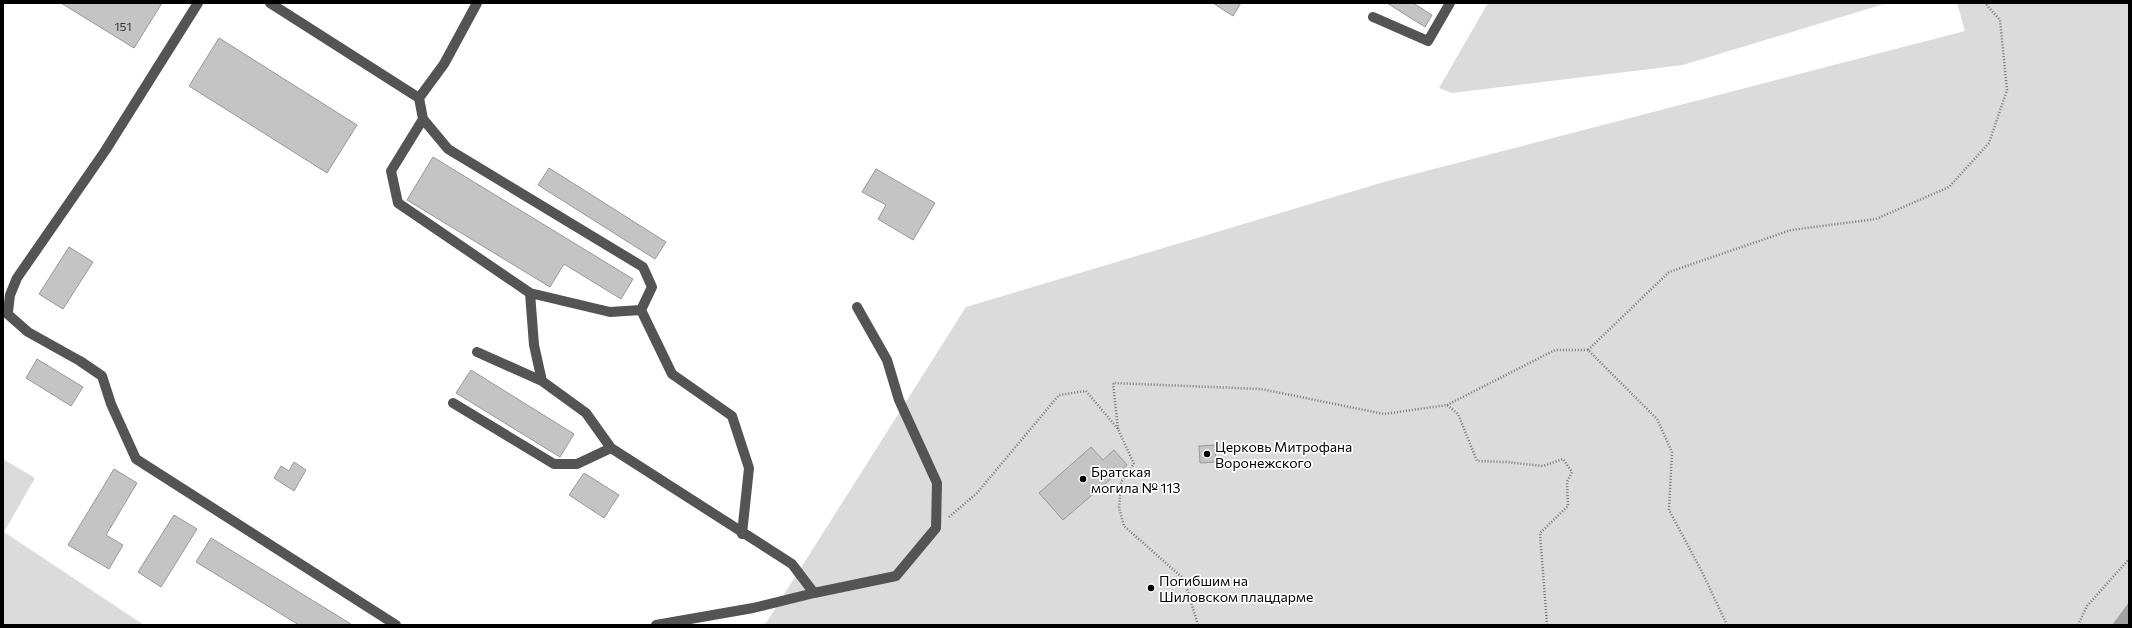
<svg xmlns="http://www.w3.org/2000/svg" width="2132" height="628" font-family="Commissioner,sans-serif">
<style>
.green{fill:#dbdbdb}
.water{fill:#a2a2a2}
.building{fill:#c4c4c4;stroke:#989898}
.lines{fill:none;stroke-linecap:round;stroke-linejoin:round}
.path{stroke:#767676;stroke-width:2.5;stroke-dasharray:1 2;stroke-linecap:butt}
.minor{stroke:#545454;stroke-width:10}
.poi-dot{fill:#000;stroke:#fff;stroke-width:1.5}
.labels{text-anchor:middle;dominant-baseline:central;stroke-width:3.5;stroke-linejoin:round;paint-order:stroke}
.number-label{font-size:12px;fill:#313131}
.poi-label{font-size:14px;fill:#000;stroke:#fff;text-anchor:start}
</style>
<rect width="100%" height="100%" fill="#fff"/>
<!-- green -->
<path class="green" d="M 1488,3 L 1887,3 L 1683,65 L 1452,93 L 1439,88 Z
M 1957,3 L 2129,3 L 2129,602 L 2112,625 L 756,625 L 766,623 L 966,307 L 1384,182 L 1965,31 Z
M 3,459 L 35,478 L 4,532 L 144,625 L 3,625 Z"/>
<!-- water -->
<path class="water" d="M 2129,602 L 2129,625 L 2112,625 Z"/>
<!-- building -->
<path class="building" d="M 61,3 L 162,3 L 134,48 Z
M 1213,3 L 1241,3 L 1233,16 Z
M 1387,3 L 1413,3 L 1432,15 L 1425,27 Z
M 219,38 L 357,125 L 327,173 L 189,86 Z
M 433,157 L 633,279 L 621,299 L 564,264 L 550,287 L 407,200 Z
M 549,168 L 666,242 L 655,259 L 538,185 Z
M 876,169 L 935,203 L 913,240 L 878,219 L 886,205 L 862,192 Z
M 69,247 L 93,262 L 63,309 L 39,294 Z
M 37,359 L 83,387 L 71,406 L 26,378 Z
M 471,370 L 574,434 L 560,457 L 456,393 Z
M 1215,445 L 1216,462 L 1200,463 L 1199,446 Z
M 1091,447 L 1103,460 L 1114,450 L 1127,465 L 1063,520 L 1039,493 Z
M 294,462 L 306,470 L 294,491 L 274,478 L 281,466 L 289,471 Z
M 114,469 L 137,483 L 106,535 L 123,545 L 109,569 L 68,545 Z
M 584,473 L 619,495 L 604,518 L 569,495 Z
M 174,515 L 197,529 L 161,587 L 138,572 Z
M 211,538 L 351,624 L 350,625 L 299,625 L 196,562 Z"/>
<g class="lines">
<!-- path -->
<path class="path" d="M 1447,405 L 1555,350 L 1588,350
M 1118,429 L 1113,383 L 1261,389 L 1384,414 L 1447,405 L 1458,414 L 1477,461 L 1506,462 L 1543,466 L 1563,459 L 1572,472 L 1567,482 L 1568,506 L 1540,533 L 1547,625
M 949,517 L 977,493 L 1059,395 L 1086,391 L 1118,429 L 1134,464 L 1121,482 L 1119,508 L 1124,526 L 1184,579 L 1198,625
M 1727,625 L 1702,572 L 1669,510 L 1672,452 L 1657,419 L 1588,350 L 1669,272 L 1791,230 L 1876,219 L 1949,187 L 1989,143 L 2007,90 L 2000,20 L 1985,3
M 2078,625 L 2087,606 L 2129,559"/>
<!-- minor -->
<path class="minor" d="M 270,3 L 419,98 L 444,64 L 477,3
M 1373,17 L 1428,41 L 1450,3
M 419,98 L 423,119 L 391,171 L 398,203 L 530,293 L 534,345 L 542,381
M 423,119 L 448,149 L 643,267 L 652,287 L 641,310
M 530,293 L 610,312 L 641,310 L 672,374 L 732,416 L 749,468 L 742,534
M 3,310 L 28,332 L 80,361 L 102,376 L 111,404 L 136,459 L 396,625
M 8,312 L 10,295 L 17,278 L 105,151 L 198,3
M 477,352 L 542,381 L 586,413 L 611,448 L 792,564 L 814,593 L 753,608 L 656,625
M 453,403 L 554,464 L 577,464 L 611,448
M 814,593 L 896,576 L 936,528 L 937,483 L 899,400 L 887,360 L 857,307"/>
</g>
<!-- markers -->
<g class="poi-dot">
<circle cx="1207" cy="454" r="4"/>
<circle cx="1083" cy="479" r="4"/>
<circle cx="1151" cy="588" r="4"/>
</g>
<g class="labels">
<!-- number labels -->
<g class="number-label">
<text x="123" y="26">151</text>
</g>
<!-- poi labels -->
<g class="poi-label">
<text x="1215" y="446">Церковь Митрофана<tspan x="1215" dy="16">Воронежского</tspan></text>
<text x="1091" y="471">Братская<tspan x="1091" dy="16">могила № 113</tspan></text>
<text x="1159" y="580">Погибшим на<tspan x="1159" dy="16">Шиловском плацдарме</tspan></text>
</g>
</g>
<!-- border -->
<rect width="2132" height="628" fill="none" stroke="#000000" stroke-width="8"/>
</svg>
